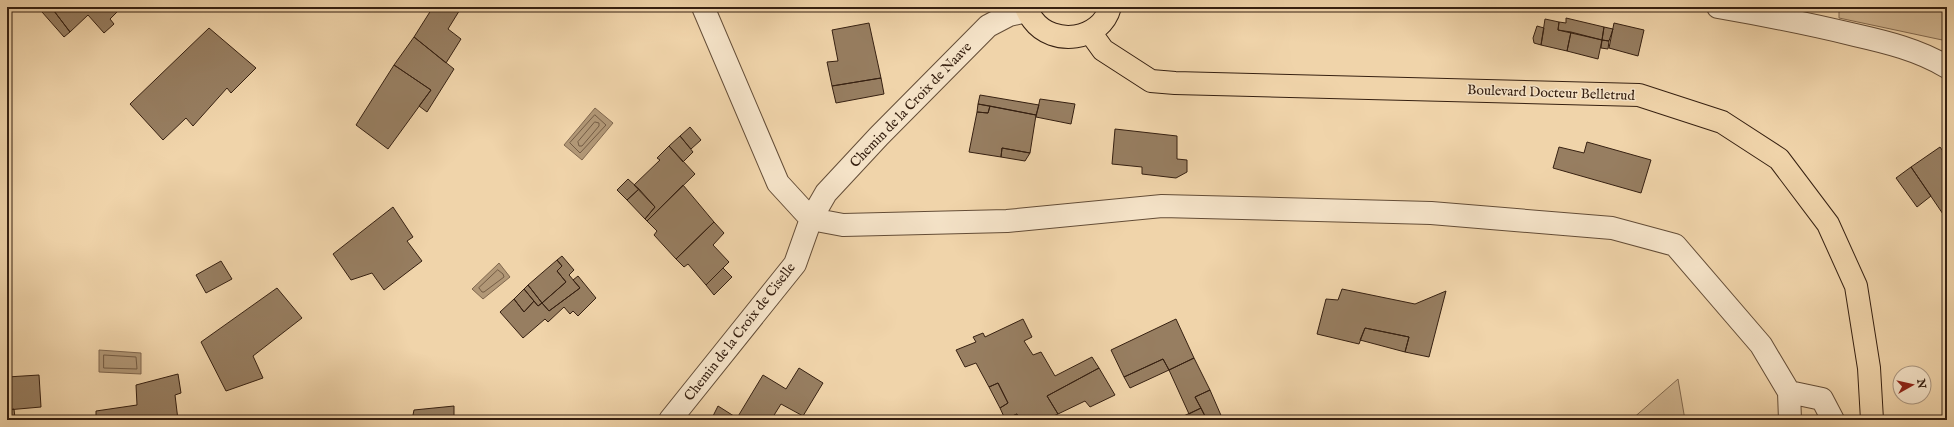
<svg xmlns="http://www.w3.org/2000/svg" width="1954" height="427" font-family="'IM FELL English',serif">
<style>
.green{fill:#d0b590;stroke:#836a50}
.water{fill:#b19776;stroke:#80674e}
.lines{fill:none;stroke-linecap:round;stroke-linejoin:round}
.shore{stroke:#745c44;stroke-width:1}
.building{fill:#977e61;stroke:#362011}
.minor-casing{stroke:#644d37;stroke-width:24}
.major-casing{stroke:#362011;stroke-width:24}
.minor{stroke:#f5e3c8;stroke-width:22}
.major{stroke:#f0d4aa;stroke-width:22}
.labels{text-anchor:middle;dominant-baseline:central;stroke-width:3;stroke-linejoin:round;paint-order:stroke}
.street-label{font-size:14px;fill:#362011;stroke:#f5e3c8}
</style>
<rect width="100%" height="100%" fill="#f0d4aa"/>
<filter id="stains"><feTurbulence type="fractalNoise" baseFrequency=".005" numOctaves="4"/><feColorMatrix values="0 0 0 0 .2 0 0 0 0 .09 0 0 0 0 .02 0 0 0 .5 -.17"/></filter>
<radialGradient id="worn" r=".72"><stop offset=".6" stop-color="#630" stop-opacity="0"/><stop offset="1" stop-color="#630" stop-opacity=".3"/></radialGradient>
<!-- green -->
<path class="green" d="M 1839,7 L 1947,7 L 1947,41 L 1839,18 Z
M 1678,379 L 1685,420 L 1631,420 Z"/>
<!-- water -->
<path class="water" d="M 595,108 L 613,123 L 582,160 L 564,145 Z
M 499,263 L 510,277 L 483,299 L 472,289 Z
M 99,350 L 141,353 L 141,374 L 99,372 Z"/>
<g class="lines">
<!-- shore -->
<path class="shore" d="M 595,115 L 606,125 L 580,153 L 570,143 Z
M 595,122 L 599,123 L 599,126 L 582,146 L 579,146 L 578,142 Z
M 498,270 L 503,274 L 504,277 L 484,292 L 482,292 L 479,288 Z
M 104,355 L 136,357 L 137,369 L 104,368 Z"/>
</g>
<!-- building -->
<path class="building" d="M 48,7 L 51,7 L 70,32 L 64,37 L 42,12 Z
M 51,7 L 114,7 L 118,11 L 110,19 L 114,24 L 104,33 L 88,15 L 70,32 Z
M 433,7 L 461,8 L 448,29 L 461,39 L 446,63 L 414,37 Z
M 1566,18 L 1604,27 L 1602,40 L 1558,30 L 1559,22 L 1566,23 Z
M 1545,19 L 1559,22 L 1558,30 L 1571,32 L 1567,51 L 1541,45 Z
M 869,23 L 881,78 L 832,86 L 827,62 L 838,61 L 832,30 Z
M 1614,23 L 1644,30 L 1638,56 L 1609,48 Z
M 1537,26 L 1544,28 L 1541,45 L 1534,43 L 1533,38 Z
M 1604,27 L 1613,29 L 1609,41 L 1602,40 Z
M 209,28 L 256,68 L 231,93 L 227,88 L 193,126 L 186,118 L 163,140 L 130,104 Z
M 1571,32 L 1602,40 L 1598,59 L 1567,51 Z
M 414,37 L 454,69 L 427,112 L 419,106 L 431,90 L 394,65 Z
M 1602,40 L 1609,41 L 1608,49 L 1601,48 Z
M 394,65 L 431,90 L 388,149 L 356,125 Z
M 881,78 L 884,94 L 836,103 L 832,86 Z
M 980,95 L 1039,105 L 1036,115 L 978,104 Z
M 1040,99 L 1075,104 L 1071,124 L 1036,117 Z
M 978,104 L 990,106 L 988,113 L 977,112 Z
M 990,106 L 1036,115 L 1030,153 L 1002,148 L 1001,157 L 969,152 L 977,112 L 988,113 Z
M 690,127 L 701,140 L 691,149 L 680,136 Z
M 1115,129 L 1177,136 L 1177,159 L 1187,160 L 1187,172 L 1176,178 L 1142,174 L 1142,167 L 1112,164 Z
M 680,136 L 693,152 L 683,162 L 669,146 Z
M 1587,142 L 1651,160 L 1641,193 L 1553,168 L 1559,147 L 1584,153 Z
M 669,146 L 695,174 L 647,221 L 645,219 L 655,207 L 634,185 L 660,160 L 657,158 Z
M 1940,147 L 1947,157 L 1947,216 L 1945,217 L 1911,167 Z
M 1002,148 L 1030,153 L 1025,161 L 1001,157 Z
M 1911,167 L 1931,196 L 1917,207 L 1896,178 Z
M 628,179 L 639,189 L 627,200 L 617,190 Z
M 683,185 L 714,222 L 676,259 L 654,235 L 657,231 L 647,221 Z
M 639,189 L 655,207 L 645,219 L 627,200 Z
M 393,207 L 413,237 L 407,241 L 422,261 L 384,290 L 372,273 L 351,280 L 333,254 Z
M 714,222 L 724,233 L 713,245 L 729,262 L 706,285 L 688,264 L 684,267 L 676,259 Z
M 562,256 L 574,270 L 569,275 L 580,288 L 549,311 L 542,303 L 566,282 L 557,271 L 562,266 L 557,260 Z
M 557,260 L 562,266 L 557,271 L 566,282 L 542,303 L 528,285 Z
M 221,261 L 232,279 L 206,293 L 196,275 Z
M 723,268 L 732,277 L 714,295 L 706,285 Z
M 578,276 L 596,298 L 578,316 L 573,311 L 570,314 L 564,307 L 548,322 L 545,319 L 523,338 L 500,312 L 514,299 L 524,312 L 534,301 L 538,306 L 542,303 L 549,311 L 580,288 L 573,280 Z
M 528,285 L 542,303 L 538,306 L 524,289 Z
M 277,288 L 302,318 L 253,356 L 263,378 L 226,391 L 201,342 Z
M 524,289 L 534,301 L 524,312 L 514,299 Z
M 1342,289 L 1415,304 L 1446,291 L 1429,357 L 1405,352 L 1409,337 L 1365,328 L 1359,344 L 1317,334 L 1326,299 L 1338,300 Z
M 1023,319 L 1032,337 L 1024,341 L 1033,355 L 1041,352 L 1055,376 L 1092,357 L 1099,368 L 1047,396 L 1058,414 L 1045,420 L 1020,420 L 1017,414 L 1005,419 L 1000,408 L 1008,403 L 998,383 L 989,387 L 976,363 L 965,367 L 956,350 L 976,342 L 973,337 L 983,333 L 985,337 Z
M 1176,319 L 1194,358 L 1169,370 L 1163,359 L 1124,377 L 1111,350 Z
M 1365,328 L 1409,337 L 1405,352 L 1360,340 Z
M 1194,358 L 1210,390 L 1195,397 L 1201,408 L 1189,414 L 1169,370 Z
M 1163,359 L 1169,370 L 1130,388 L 1124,377 Z
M 799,368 L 823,383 L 803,416 L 781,404 L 771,420 L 760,420 L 754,417 L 752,420 L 711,420 L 718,406 L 737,418 L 763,375 L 786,389 Z
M 1099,368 L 1115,395 L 1090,407 L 1085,401 L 1058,414 L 1047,396 Z
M 178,374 L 181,393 L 175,395 L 178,420 L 96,420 L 96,411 L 137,405 L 136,385 Z
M 39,375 L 41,407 L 7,410 L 7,377 Z
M 998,383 L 1008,403 L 1000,408 L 989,387 Z
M 1210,390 L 1223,420 L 1202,420 L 1206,418 L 1195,397 Z
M 454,406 L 454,420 L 412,420 L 414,410 Z
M 1201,408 L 1206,418 L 1202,420 L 1175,420 Z
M 14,409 L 15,418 L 7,419 L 7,410 Z
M 1017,414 L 1020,420 L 1009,420 L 1008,418 Z"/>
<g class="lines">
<defs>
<path id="minor" d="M 703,7 L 778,183 L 811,219
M 1718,7 C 1764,15 1810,24 1855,35 C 1886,42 1919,50 1947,67
M 811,219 L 843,225 L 1007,221 L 1162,206 L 1431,213 L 1612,228 L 1675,245 L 1761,345 L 1789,392 L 1822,399 L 1833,420
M 1789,392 L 1790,420
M 670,420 L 795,264 L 811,219 L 826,193 L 879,136 L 988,26 L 1009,15 L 1027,11"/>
<path id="major" d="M 1026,7 C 1027,12 1030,16 1033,20 C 1053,47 1101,41 1110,7
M 1090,32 L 1103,50 L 1151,81 L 1175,83 L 1639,95 L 1722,122 L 1779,159 L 1828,224 L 1856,286 L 1869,368 L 1872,420"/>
</defs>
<!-- minor casing -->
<use href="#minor" class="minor-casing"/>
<!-- major casing -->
<use href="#major" class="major-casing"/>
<!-- minor -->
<use href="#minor" class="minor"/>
<!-- major -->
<use href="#major" class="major"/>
</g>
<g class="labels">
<!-- street labels -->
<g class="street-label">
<text transform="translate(1551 93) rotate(2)">Boulevard Docteur Belletrud</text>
<text transform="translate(911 105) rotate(-46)">Chemin de la Croix de Naave</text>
<text transform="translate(740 332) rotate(-52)">Chemin de la Croix de Ciselle</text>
</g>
</g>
<!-- margin -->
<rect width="1954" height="427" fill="none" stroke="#f0d4aa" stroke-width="24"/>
<rect x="8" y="8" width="1938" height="411" fill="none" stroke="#362011" stroke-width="2"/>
<rect x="12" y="12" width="1930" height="403" fill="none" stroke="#362011"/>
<!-- north arrow -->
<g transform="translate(1912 385) rotate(82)"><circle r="19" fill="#f5e3c8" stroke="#a9957f"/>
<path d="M0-3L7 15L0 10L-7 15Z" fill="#8f2418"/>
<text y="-6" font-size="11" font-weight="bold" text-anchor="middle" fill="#362011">N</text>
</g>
<rect width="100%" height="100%" filter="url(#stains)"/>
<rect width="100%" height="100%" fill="url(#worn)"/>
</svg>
